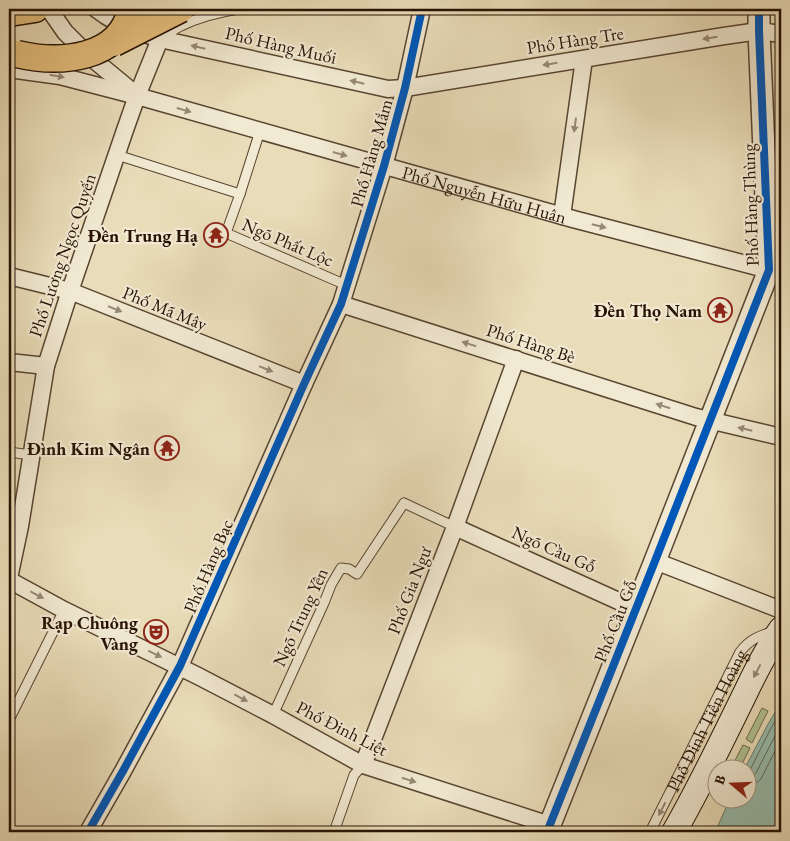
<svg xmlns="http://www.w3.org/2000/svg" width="790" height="841" font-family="'EB Garamond',serif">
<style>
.green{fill:#b2c292;stroke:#6c6a4b}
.water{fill:#97bcac;stroke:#6a7869}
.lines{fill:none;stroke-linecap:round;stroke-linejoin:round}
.shore{stroke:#5f6758;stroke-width:1}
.service-casing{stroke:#584531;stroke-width:11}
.minor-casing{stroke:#584531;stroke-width:19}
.tertiary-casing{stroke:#584531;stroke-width:24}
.secondary-casing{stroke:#271204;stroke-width:26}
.primary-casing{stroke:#271204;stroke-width:29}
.service{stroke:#f1e9d2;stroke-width:9}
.minor{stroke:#f1e9d2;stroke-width:16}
.tertiary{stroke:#f1e9d2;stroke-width:21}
.secondary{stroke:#f1e9d2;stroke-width:24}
.primary{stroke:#e4be7c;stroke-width:26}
.primary-bridge-casing{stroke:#271204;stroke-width:29;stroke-linecap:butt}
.primary-bridge{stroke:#e4be7c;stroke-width:26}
.cycleway-casing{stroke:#f1e9d2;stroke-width:11}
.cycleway{stroke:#0057b8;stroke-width:8}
.oneway{fill:#968875}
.labels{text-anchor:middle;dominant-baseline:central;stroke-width:4.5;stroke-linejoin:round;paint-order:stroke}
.street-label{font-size:18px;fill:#271204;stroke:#f1e9d2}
.poi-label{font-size:18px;font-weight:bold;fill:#271204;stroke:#f1e9d2;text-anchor:end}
</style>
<rect width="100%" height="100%" fill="#e9ddb9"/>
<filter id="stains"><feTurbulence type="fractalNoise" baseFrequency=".004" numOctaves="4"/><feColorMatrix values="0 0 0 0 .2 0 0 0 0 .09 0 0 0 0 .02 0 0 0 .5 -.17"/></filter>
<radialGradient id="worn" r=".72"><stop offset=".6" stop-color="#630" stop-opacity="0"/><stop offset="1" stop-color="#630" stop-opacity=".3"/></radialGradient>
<!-- green -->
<path class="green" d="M 762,708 L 768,711 L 752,743 L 746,739 Z
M 743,745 L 750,748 L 740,768 L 731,768 Z"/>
<!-- water -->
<path class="water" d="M 781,702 L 781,832 L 715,832 L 730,799 L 748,798 L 748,768 L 745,768 L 767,726 Z"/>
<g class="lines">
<!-- shore -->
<path class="shore" d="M 748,773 L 750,770 L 771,728 L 781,711
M 748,779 L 752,777 L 756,773 L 781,724
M 748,787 L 755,784 L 761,779 L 781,739"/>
<defs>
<g id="service">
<path d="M 160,39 C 167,35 174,29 181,26 C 199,17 219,12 239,9"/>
<path d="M 260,131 L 240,194 L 226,233 L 346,285"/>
<path d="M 117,155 L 240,194"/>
<path d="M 9,452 L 31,455"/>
<path d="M 273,715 L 324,603 L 331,585 L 341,568 L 349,569 L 357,574 L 404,503 L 455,527"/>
<path d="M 9,720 L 64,610"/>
<path d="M 334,832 L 354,775 L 363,765"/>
<path id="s1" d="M 650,832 L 740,652 C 750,639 759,636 774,631"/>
</g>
<g id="minor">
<path d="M 49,9 L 65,32 L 88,55 L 134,93"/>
<path d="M 96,9 L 106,16 L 126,28 L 160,39 L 388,89 L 405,88 L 724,36 L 759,31 L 781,34"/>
<path id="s2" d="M 9,69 L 60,76 L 137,96 L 573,219 L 769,270"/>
<path d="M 562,216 L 584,59"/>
<path d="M 9,276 L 70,291 L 304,384"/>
<path d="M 341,304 L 696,417 L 781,437"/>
<path d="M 9,362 L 46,366"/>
<path d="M 455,527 L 636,609"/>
<path d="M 655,561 L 781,610"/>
<path d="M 9,578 L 20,526 L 46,366 L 70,291 L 125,130 L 137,96 L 160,39"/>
<path d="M 9,580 L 64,610 L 198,676 L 273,715 L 363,765 L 550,825"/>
<path d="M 363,765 L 455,527 L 516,359"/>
<path d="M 88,832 L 123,771 L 180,666 L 304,384 L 341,304 L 384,166 L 405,88 L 422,9"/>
</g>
<path id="tertiary" d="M 547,832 L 655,561 L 769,270 L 759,31 L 759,9"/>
<path id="secondary" d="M 674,832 C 697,792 717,751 737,710 C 751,682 763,654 781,629"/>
<path id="primary" d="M 9,13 L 35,9"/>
</defs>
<!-- service casing -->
<use href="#service" class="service-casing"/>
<!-- minor casing -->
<use href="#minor" class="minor-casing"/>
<!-- tertiary casing -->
<use href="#tertiary" class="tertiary-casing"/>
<!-- secondary casing -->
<use href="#secondary" class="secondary-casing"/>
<!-- primary casing -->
<use href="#primary" class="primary-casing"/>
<!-- service -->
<use href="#service" class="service"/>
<!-- minor -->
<use href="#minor" class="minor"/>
<!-- tertiary -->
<use href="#tertiary" class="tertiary"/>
<!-- secondary -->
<use href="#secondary" class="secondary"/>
<!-- primary -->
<use href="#primary" class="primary"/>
<defs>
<path id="primary-bridge" d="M 114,43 L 181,9
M 17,54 C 59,64 121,60 131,9"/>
</defs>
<!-- primary-bridge casing -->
<use href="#primary-bridge" class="primary-bridge-casing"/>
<!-- primary-bridge -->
<use href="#primary-bridge" class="primary-bridge"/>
<defs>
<path id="cycleway" d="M 88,832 L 123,771 L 180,666 L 304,384 L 341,304 L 384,166 L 405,88 L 422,9
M 547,832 L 655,561 L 769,270 L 759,31 L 759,9"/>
</defs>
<!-- cycleway casing -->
<use href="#cycleway" class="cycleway-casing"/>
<!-- cycleway -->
<use href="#cycleway" class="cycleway"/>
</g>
<!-- one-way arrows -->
<defs><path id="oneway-solid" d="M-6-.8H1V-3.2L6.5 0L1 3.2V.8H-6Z" transform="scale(1.25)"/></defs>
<g class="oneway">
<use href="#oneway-solid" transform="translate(710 38) rotate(171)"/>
<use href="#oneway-solid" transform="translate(198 47) rotate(-167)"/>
<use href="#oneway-solid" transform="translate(550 64) rotate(171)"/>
<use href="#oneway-solid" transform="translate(57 76) rotate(10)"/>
<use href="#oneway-solid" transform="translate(357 82) rotate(-167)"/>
<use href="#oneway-solid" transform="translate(184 110) rotate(16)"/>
<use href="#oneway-solid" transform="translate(575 125) rotate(98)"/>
<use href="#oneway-solid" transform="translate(340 154) rotate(16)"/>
<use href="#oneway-solid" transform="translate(599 226) rotate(14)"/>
<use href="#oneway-solid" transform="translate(115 309) rotate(22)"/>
<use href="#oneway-solid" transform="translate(469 344) rotate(-163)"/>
<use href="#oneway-solid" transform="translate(266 369) rotate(22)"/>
<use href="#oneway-solid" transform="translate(663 406) rotate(-162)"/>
<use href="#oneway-solid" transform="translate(745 429) rotate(-167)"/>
<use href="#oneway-solid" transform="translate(37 595) rotate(28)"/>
<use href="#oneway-solid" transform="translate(155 654) rotate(26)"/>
<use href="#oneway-solid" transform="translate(757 671) rotate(118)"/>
<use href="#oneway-solid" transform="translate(241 698) rotate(28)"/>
<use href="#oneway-solid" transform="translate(409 780) rotate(18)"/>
<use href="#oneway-solid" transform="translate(662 809) rotate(117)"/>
</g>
<!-- icons -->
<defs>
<symbol id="temple-ring" viewBox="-11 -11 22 22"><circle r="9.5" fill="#f1e9d2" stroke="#8f2418" stroke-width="1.5"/><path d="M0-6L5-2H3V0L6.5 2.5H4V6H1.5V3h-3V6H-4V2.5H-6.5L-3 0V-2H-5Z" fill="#8f2418"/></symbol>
<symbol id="theatre-ring" viewBox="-11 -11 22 22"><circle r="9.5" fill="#f1e9d2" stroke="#8f2418" stroke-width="1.5"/><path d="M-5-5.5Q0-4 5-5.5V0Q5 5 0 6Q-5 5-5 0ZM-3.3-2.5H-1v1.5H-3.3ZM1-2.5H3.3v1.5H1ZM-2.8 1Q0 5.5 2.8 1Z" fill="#8f2418"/></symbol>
</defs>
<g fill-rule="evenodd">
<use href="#temple-ring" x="202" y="221" width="28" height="28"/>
<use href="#temple-ring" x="706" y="296" width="28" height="28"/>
<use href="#temple-ring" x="153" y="434" width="28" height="28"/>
<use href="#theatre-ring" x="142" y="618" width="28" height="28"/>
</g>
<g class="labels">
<!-- street labels -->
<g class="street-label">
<text transform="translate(575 40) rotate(-9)">Phố Hàng Tre</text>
<text transform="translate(281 45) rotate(13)">Phố Hàng Muối</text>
<text transform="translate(371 153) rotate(-74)">Phố Hàng Mắm</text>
<text stroke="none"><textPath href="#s2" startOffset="492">Phố Nguyễn Hữu Huân</textPath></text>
<text transform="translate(750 205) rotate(-92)">Phố Hàng Thùng</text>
<text transform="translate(288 242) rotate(23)">Ngõ Phất Lộc</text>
<text transform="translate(62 255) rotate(-71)">Phố Lương Ngọc Quyến</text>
<text transform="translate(165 308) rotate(22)">Phố Mã Mây</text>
<text transform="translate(531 343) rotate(18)">Phố Hàng Bè</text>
<text transform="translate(554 549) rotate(24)">Ngõ Cầu Gỗ</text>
<text transform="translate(208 566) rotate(-67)">Phố Hàng Bạc</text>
<text transform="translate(409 590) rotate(-69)">Phố Gia Ngư</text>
<text transform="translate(300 617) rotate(-65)">Ngõ Trung Yên</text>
<text transform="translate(615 621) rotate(-68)">Phố Cầu Gỗ</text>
<text stroke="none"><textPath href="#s1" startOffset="125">Phố Đinh Tiên Hoàng</textPath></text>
<text transform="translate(342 728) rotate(27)">Phố Đinh Liệt</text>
</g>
<!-- poi labels -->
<g class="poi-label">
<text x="198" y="235">Đền Trung Hạ</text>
<text x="702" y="310">Đền Thọ Nam</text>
<text x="150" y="448">Đình Kim Ngân</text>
<text x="138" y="622">Rạp Chuông<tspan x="138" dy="21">Vàng</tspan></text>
</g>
</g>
<!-- margin -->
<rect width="790" height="841" fill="none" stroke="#e9ddb9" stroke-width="30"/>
<rect x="10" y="10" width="770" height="821" fill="none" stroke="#271204" stroke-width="2.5"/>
<rect x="15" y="15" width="760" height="811" fill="none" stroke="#271204"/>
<!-- north arrow -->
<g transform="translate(732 784) rotate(289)"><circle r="24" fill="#f1e9d2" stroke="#a09380"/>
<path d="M0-4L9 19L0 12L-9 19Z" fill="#8f2418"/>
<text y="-8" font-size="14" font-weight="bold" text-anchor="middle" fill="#271204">B</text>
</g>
<rect width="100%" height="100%" filter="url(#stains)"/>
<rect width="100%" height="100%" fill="url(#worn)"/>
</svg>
